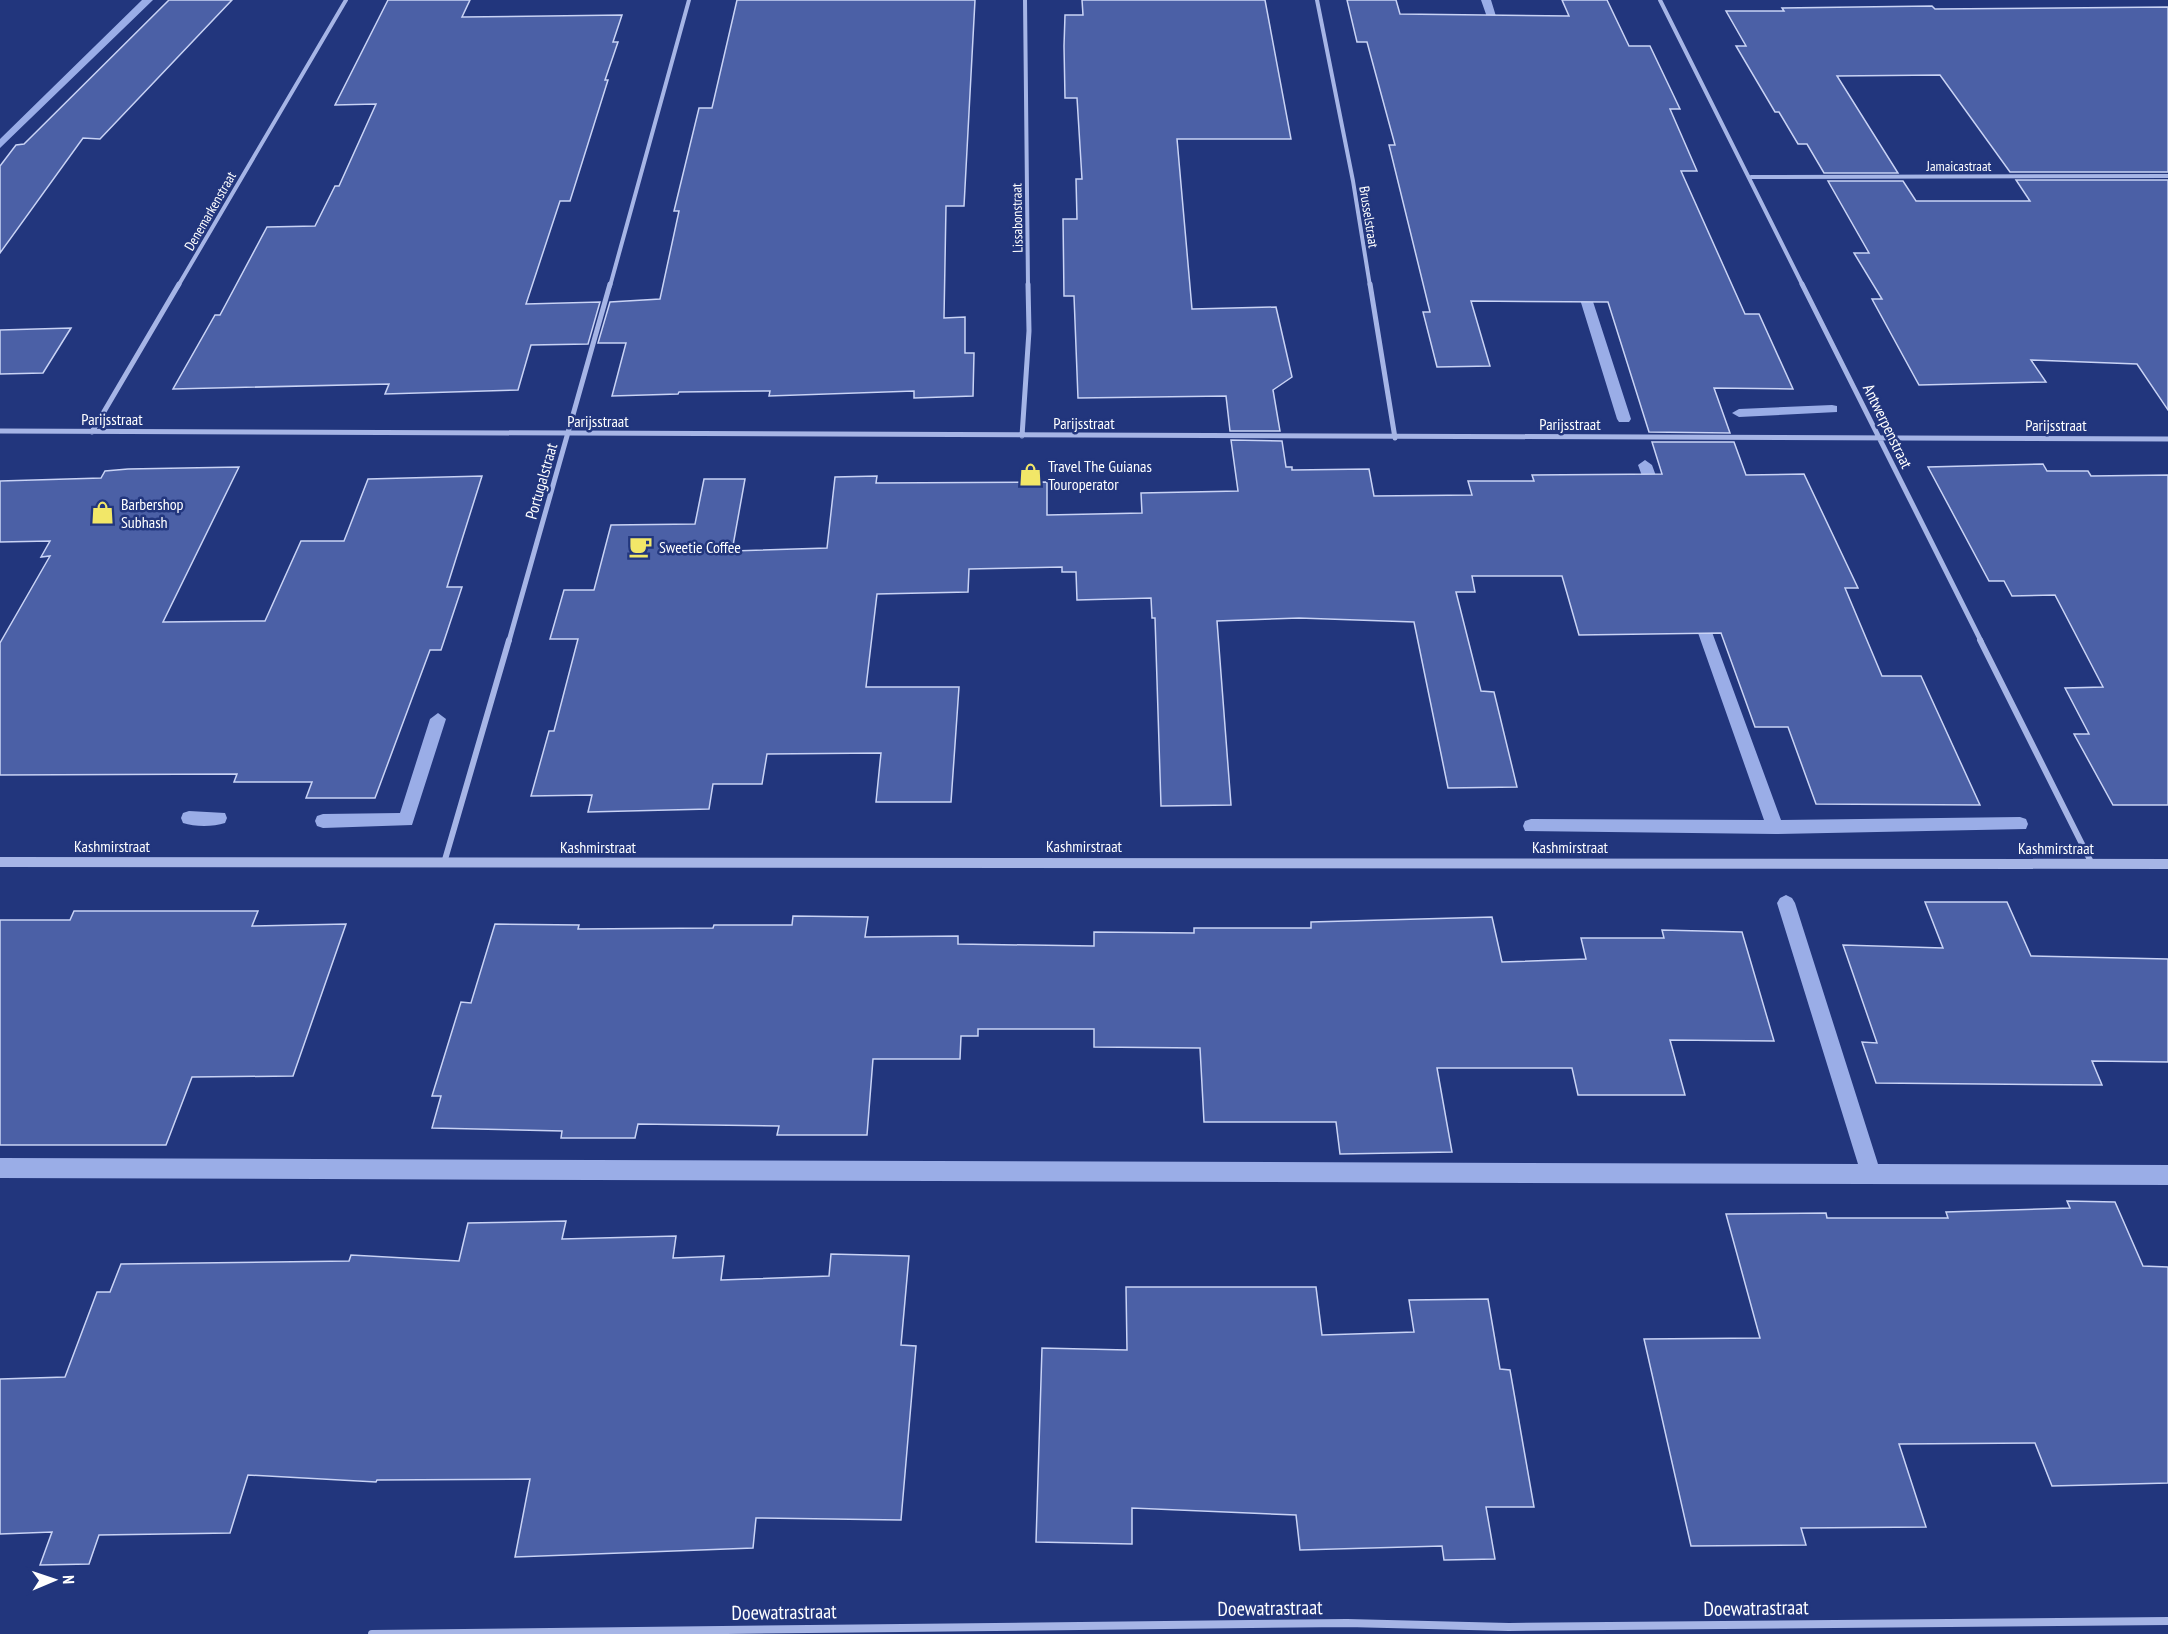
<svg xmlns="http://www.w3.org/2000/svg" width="2168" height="1634" font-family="'PT Sans Narrow',sans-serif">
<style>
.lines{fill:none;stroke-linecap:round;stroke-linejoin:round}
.stream{fill:#9aade7;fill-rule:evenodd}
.building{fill:#4b60a6;stroke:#c9d3f5;stroke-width:1.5}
.minor-far3{stroke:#a6b5e6;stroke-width:4}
.minor-far2{stroke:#a6b5e6;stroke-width:5}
.minor-far1{stroke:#a6b5e6;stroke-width:6}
.minor{stroke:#a6b5e6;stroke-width:8}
.tertiary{stroke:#a6b5e6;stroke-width:10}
.labels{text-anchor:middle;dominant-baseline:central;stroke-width:5;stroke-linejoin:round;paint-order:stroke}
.far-street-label{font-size:14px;fill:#fff;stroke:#22367d}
.street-label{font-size:16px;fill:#fff;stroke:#22367d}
.poi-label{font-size:16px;fill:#fff;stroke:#22367d;text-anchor:start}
.near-street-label{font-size:20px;fill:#fff;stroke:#22367d}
</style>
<rect width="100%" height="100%" fill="#22367d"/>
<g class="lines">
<!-- stream -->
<path class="stream" d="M 142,0 L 153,0 L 0,148 L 0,139 Z
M 1481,0 L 1491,0 L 1503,39 L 1494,37 Z
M 1580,276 L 1586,280 L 1631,419 L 1629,422 L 1619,422 L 1617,419 L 1574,280 Z
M 1832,405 L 1837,406 L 1837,412 L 1739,417 L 1732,413 L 1739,409 Z
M 1645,460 L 1652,465 L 1663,495 L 1661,499 L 1651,499 L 1649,495 L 1638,465 Z
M 1698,607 L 1705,613 L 1781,820 L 2020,817 L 2026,819 L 2028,824 L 2026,829 L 1775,834 L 1525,831 L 1523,826 L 1525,821 L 1531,819 L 1764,820 L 1691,613 Z
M 438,713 L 446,719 L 412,825 L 323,828 L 317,826 L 315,821 L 317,816 L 323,814 L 400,813 L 430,719 Z
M 189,811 L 225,813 L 227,818 L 225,823 C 213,827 195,827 183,823 L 181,818 L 183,813 Z
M 1786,895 L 1792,898 L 1795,903 L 1878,1164 L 2168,1165 L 2168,1185 L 0,1178 L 0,1158 L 1858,1164 L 1777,903 L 1780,898 Z"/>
</g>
<!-- building -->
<path class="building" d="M 169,0 L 232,0 L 100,139 L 83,138 L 0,253 L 0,166 L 16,145 L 24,144 Z
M 388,0 L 470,0 L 462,17 L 622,15 L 613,42 L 618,42 L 605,80 L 608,80 L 570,201 L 560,201 L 526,304 L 600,302 L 588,344 L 531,345 L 518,390 L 385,394 L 389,384 L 173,389 L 215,315 L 220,315 L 267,227 L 315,226 L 335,186 L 339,186 L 376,104 L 335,105 Z
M 737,0 L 975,0 L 964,206 L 946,206 L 944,318 L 965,317 L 965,353 L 974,353 L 973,396 L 914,398 L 914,391 L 769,396 L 770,391 L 679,392 L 678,394 L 612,396 L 626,343 L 598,343 L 610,302 L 660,299 L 679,211 L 674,211 L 699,108 L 712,108 Z
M 1082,0 L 1265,0 L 1291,139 L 1177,139 L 1192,309 L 1276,307 L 1292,377 L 1273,390 L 1280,431 L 1230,431 L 1226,396 L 1078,398 L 1074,296 L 1064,296 L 1063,219 L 1077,219 L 1076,179 L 1082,179 L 1077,98 L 1065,98 L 1064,46 L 1065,15 L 1083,15 Z
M 1347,0 L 1396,0 L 1400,14 L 1569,16 L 1562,0 L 1607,0 L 1629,46 L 1650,46 L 1680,109 L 1670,109 L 1697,171 L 1681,171 L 1745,314 L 1759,314 L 1793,389 L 1714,388 L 1730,433 L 1649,432 L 1608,302 L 1471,301 L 1490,366 L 1437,367 L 1423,312 L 1430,312 L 1389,145 L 1395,145 L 1367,42 L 1357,42 Z
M 1932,6 L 1935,9 L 2168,7 L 2168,172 L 2010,172 L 1940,75 L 1837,76 L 1898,173 L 1824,173 L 1807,144 L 1798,144 L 1779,112 L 1775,112 L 1736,46 L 1746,46 L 1726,11 L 1784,11 L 1782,8 Z
M 2016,180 L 2168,180 L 2168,410 L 2137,364 L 2031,360 L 2046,382 L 1919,385 L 1872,299 L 1882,299 L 1854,253 L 1869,253 L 1828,181 L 1903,181 L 1916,201 L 2030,201 Z
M 71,328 L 43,373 L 0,374 L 0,330 Z
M 1231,440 L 1282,441 L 1286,467 L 1292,467 L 1292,470 L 1369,469 L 1374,496 L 1472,495 L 1468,481 L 1534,481 L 1532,475 L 1662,474 L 1652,442 L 1734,442 L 1746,475 L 1804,474 L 1858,588 L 1845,588 L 1882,676 L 1921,676 L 1980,805 L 1816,804 L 1788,727 L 1755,727 L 1721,633 L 1579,635 L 1562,576 L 1472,576 L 1475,592 L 1456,592 L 1481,691 L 1494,692 L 1517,787 L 1448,788 L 1414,622 L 1299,618 L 1217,621 L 1231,805 L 1161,806 L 1155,618 L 1152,618 L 1151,598 L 1077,600 L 1076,572 L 1062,572 L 1062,567 L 969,569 L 968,592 L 877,594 L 866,687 L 959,687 L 951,802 L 876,802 L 881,753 L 767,754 L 762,784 L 713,784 L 709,809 L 588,812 L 592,795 L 531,796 L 549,731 L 554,731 L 578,639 L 550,639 L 564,590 L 594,590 L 611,525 L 695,524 L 704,479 L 745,479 L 732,551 L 827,548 L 835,477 L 877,476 L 876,483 L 1047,482 L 1047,515 L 1142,513 L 1141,493 L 1238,491 Z
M 2043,464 L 2047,471 L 2088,471 L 2091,476 L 2168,475 L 2168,805 L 2113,805 L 2074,734 L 2089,734 L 2065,688 L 2103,687 L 2055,595 L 2012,596 L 2004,581 L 1989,581 L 1928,467 Z
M 239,467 L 163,622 L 265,621 L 301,541 L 344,541 L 368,479 L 482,476 L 447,587 L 462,587 L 441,650 L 430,650 L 375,798 L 306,798 L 312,782 L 234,782 L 237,774 L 0,775 L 0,643 L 50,556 L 41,557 L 50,541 L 0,542 L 0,481 L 101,478 L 105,471 L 128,469 Z
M 1925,902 L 2007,902 L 2031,956 L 2168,959 L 2168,1062 L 2092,1061 L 2102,1085 L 1876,1083 L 1862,1042 L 1877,1043 L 1843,945 L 1943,948 Z
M 74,911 L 258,911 L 252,926 L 346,924 L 293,1076 L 192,1077 L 166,1145 L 0,1145 L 0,920 L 70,920 Z
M 793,916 L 868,917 L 865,937 L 958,936 L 958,944 L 1094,946 L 1094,932 L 1194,933 L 1194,928 L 1311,928 L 1311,922 L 1492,917 L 1502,962 L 1586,959 L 1581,938 L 1664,938 L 1662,930 L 1742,932 L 1774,1041 L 1670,1040 L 1685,1095 L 1578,1095 L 1572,1068 L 1437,1068 L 1452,1152 L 1340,1154 L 1336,1122 L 1204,1122 L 1200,1048 L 1094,1047 L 1094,1029 L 978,1029 L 978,1036 L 961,1036 L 960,1059 L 873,1059 L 867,1135 L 777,1135 L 779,1126 L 638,1124 L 635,1138 L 561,1138 L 562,1131 L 432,1128 L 441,1096 L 432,1096 L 461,1002 L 471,1003 L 495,924 L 579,925 L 578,929 L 713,928 L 714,925 L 792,925 Z
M 2067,1201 L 2115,1202 L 2143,1266 L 2168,1267 L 2168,1483 L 2052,1486 L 2035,1443 L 1899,1444 L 1926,1527 L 1801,1528 L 1806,1545 L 1691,1546 L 1644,1339 L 1760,1338 L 1726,1214 L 1826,1213 L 1827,1218 L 1948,1218 L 1946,1212 L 2070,1208 Z
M 566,1221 L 562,1239 L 676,1236 L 673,1258 L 724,1256 L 721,1280 L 829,1276 L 831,1254 L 909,1256 L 901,1345 L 916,1346 L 901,1520 L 756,1518 L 753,1548 L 515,1557 L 530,1479 L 377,1480 L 376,1482 L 248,1475 L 230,1533 L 99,1535 L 89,1564 L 40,1565 L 52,1532 L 0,1534 L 0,1379 L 65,1377 L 97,1292 L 110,1292 L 121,1264 L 349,1261 L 351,1255 L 459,1261 L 468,1223 Z
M 1126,1287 L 1316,1287 L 1322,1335 L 1414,1332 L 1409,1300 L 1488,1299 L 1500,1369 L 1510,1370 L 1534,1507 L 1486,1507 L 1495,1559 L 1444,1560 L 1442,1546 L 1300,1550 L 1296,1515 L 1132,1508 L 1132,1544 L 1036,1542 L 1042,1348 L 1127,1350 Z"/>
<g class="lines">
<!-- minor-far3 -->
<path class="minor-far3" d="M 1025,0 L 1028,286
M 1317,0 L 1353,181 L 1370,286
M 1660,0 L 1803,286
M 1751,177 L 2168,176
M 178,286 L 346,0
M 610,286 L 689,0"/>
<!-- minor-far2 -->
<path class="minor-far2" d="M 1370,284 L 1395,438
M 1802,284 L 1981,641
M 0,431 L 2168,439
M 92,432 L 179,284
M 1022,436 L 1029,331 L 1028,284
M 509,641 L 610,284"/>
<!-- minor-far1 -->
<path class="minor-far1" d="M 1980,640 L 2092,864
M 444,863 L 509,640"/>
<!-- minor -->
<path class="minor" d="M 372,1634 L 1347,1623 L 1509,1627 L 2168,1621"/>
<!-- tertiary -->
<path class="tertiary" d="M 0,862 L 2168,864"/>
</g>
<!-- icons -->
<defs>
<symbol id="shop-bare" viewBox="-9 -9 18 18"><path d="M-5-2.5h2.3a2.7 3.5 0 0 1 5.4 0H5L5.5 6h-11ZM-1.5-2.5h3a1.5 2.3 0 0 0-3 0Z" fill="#f2e768" stroke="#22367d" stroke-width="2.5" paint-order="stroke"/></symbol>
<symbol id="cafe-bare" viewBox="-9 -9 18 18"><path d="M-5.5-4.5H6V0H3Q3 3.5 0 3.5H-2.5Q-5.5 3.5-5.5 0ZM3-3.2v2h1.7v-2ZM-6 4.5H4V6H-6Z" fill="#f2e768" stroke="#22367d" stroke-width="2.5" paint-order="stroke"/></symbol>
</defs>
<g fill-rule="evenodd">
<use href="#shop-bare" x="1014" y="458" width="33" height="33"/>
<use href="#shop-bare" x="86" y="496" width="33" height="33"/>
<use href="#cafe-bare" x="624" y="530" width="33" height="33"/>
</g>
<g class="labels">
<!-- far-street labels -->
<g class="far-street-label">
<text x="1959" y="166">Jamaicastraat</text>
<text transform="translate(210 211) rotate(-60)">Denemarkenstraat</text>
<text transform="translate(1369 217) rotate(81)">Brusselstraat</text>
<text transform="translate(1017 218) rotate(-91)">Lissabonstraat</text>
</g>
<!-- street labels -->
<g class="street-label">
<text x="112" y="419">Parijsstraat</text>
<text x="598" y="421">Parijsstraat</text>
<text x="1084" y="423">Parijsstraat</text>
<text x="1570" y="424">Parijsstraat</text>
<text x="2056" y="425">Parijsstraat</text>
<text transform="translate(1888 426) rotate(64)">Antwerpenstraat</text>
<text transform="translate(541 481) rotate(-74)">Portugalstraat</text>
<text x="112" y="846">Kashmirstraat</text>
<text x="1084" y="846">Kashmirstraat</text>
<text x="598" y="847">Kashmirstraat</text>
<text x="1570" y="847">Kashmirstraat</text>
<text x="2056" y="848">Kashmirstraat</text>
</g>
<!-- poi labels -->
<g class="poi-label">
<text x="1048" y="466">Travel The Guianas<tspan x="1048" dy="18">Touroperator</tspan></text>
<text x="121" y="504">Barbershop<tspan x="121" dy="18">Subhash</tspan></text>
<text x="659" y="547">Sweetie Coffee</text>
</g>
<!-- near-street labels -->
<g class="near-street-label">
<text transform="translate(1270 1608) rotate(-1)">Doewatrastraat</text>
<text transform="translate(1756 1608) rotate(-1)">Doewatrastraat</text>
<text transform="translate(784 1612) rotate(-1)">Doewatrastraat</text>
</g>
</g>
<!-- north arrow -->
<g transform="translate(54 1580) rotate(88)" stroke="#22367d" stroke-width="4.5" paint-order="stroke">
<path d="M0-4.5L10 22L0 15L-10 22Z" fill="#ffffff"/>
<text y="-9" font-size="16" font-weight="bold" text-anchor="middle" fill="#ffffff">N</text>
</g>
</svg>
